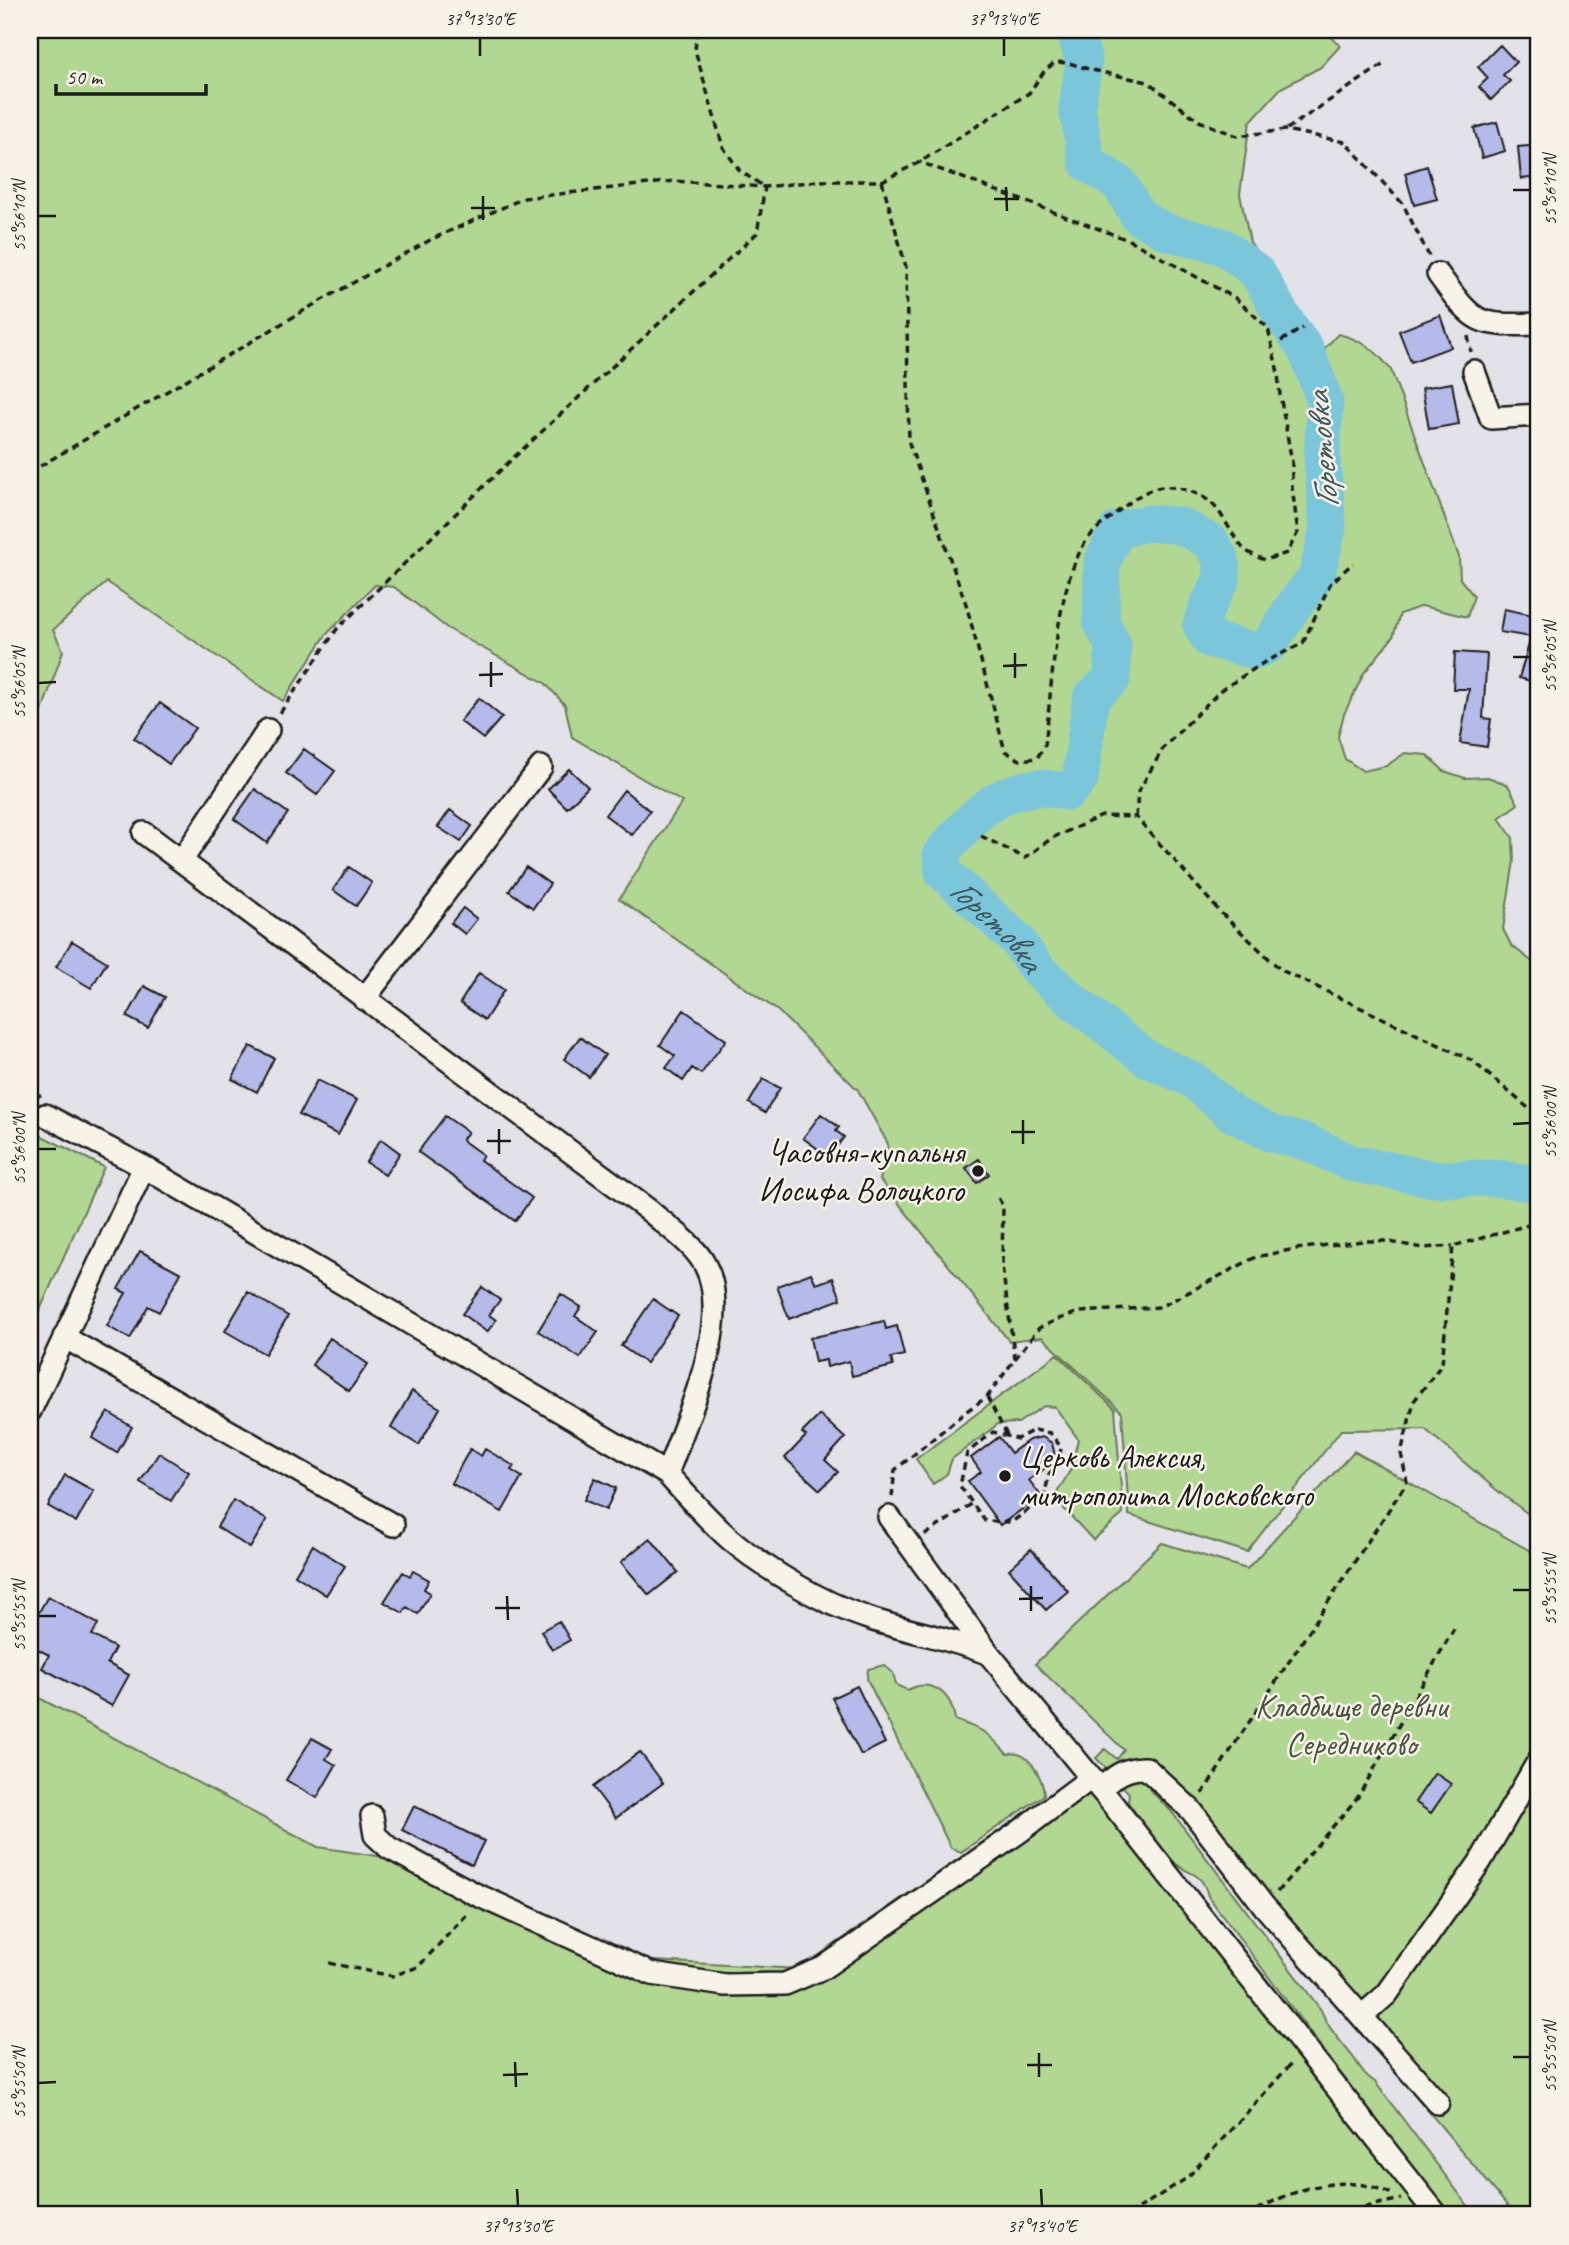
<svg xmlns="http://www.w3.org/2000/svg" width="1569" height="2245" font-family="Caveat,sans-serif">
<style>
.green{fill:#b2d793;stroke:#677a58;stroke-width:2}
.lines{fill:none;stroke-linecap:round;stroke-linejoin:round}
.river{stroke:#7cc6dc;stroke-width:37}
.building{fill:#b6baeb;stroke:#1c1c1c;stroke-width:2}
.minor-casing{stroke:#1c1c1c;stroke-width:26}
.path{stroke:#1c1c1c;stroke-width:3.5;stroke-dasharray:7 5;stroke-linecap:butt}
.minor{stroke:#f7f3e8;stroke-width:21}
.ticks{fill:none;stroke:#1c1c1c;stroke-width:2.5}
.poi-dot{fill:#1c1c1c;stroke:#f7f3e8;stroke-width:2.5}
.labels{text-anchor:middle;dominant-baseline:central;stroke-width:5;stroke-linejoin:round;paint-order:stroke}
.poi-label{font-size:33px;fill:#1c1c1c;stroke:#f7f3e8;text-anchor:end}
.park-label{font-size:33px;fill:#495440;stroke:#f7f3e8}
.water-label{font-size:35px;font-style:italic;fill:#3e585f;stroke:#f7f3e8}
.neatline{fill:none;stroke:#1c1c1c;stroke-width:2.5}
.ticks-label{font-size:18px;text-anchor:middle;fill:#1c1c1c}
</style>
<rect width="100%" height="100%" fill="#e4e2e9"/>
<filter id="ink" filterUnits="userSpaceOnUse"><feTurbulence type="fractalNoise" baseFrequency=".0143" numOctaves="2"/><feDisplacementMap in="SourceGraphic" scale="14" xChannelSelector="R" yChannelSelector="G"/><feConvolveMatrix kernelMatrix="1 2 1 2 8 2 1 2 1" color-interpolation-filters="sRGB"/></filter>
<g filter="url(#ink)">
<!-- green -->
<path class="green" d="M 30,30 L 1325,30 L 1340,46 L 1321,67 L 1281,88 L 1250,122 L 1240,194 L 1250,242 L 1323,350 L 1338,334 C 1363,340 1376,350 1391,370 L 1459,557 L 1460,579 L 1474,596 L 1467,617 L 1422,606 L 1400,614 L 1393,637 L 1364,673 L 1344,714 L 1338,737 L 1345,759 L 1363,771 L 1386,766 L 1405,753 L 1427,755 L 1444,771 L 1465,778 L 1488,777 L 1508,785 L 1518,804 L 1499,818 L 1513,838 L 1514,861 L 1503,929 L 1511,945 L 1539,967 L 1539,1522 L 1499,1492 L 1425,1429 L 1341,1430 L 1247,1552 L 1129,1515 L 1122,1412 L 1042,1337 L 1009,1341 L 880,1180 L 888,1144 L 858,1090 L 778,1011 L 619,899 L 682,802 L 572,737 L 565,705 L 545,683 L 447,628 L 394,587 L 375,585 L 326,635 L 283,701 L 107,582 L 53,630 L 63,651 L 35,731 L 30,737 Z
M 30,1130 L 104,1167 L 30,1332 Z
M 1057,1354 L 1115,1409 L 1123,1514 L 1093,1540 L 1054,1498 L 1071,1469 L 1078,1439 L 1055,1407 L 1044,1406 L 1018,1423 L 998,1424 L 952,1459 L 947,1474 L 933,1484 L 916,1459 Z
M 1354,1451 L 1539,1556 L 1538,2215 L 1515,2215 L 1171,1802 L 1159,1790 L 1150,1790 L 1171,1811 L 1321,2010 C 1328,2029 1341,2041 1353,2057 C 1360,2067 1364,2075 1375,2082 L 1475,2215 L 1447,2215 L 1208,1896 C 1201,1870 1191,1877 1175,1863 C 1159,1849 1141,1820 1128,1802 L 1129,1793 L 1096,1758 L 1105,1749 L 1117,1759 L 1124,1750 L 1035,1664 L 1162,1543 L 1247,1569 Z
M 884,1665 L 893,1673 L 896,1685 L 907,1690 C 932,1677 952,1694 955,1720 C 983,1730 987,1731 1007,1754 C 1010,1754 1014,1753 1018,1754 C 1032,1757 1044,1782 1044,1795 L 961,1852 L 951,1848 L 867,1679 L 868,1669 Z
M 30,1693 L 318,1847 L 444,1866 L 637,1960 L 799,1969 L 1064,1786 L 1090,1794 L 1423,2215 L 30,2215 Z"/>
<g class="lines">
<!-- river -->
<path class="river" id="s1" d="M 1074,30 L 1084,61 L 1077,108 L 1087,163 L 1119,183 L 1139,217 L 1167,232 L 1222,246 L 1257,272 L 1281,314 L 1306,350 L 1325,402 L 1322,457 L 1328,528 L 1317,575 L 1292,608 L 1270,644 L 1256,651 L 1209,639 L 1201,625 L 1208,605 L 1222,579 L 1221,560 L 1211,542 L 1181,526 L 1148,523 L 1117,530 L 1102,563 L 1101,622 L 1113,645 L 1112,679 L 1091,698 L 1080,779 L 1068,792 C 1058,790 1046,787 1036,788 C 993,791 967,823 941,854 L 943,872 L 1018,941 L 1036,968 L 1074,1002 L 1146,1058 L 1193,1080 L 1231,1113 L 1272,1134 L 1306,1142 L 1351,1163 L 1434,1179 L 1495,1178 L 1539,1184"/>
</g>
<!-- building -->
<path class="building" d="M 1500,45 L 1516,62 L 1503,75 L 1510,81 L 1491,100 L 1479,87 L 1488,78 L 1478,67 Z
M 1497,122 L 1505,151 L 1482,158 L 1474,128 Z
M 1539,145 L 1539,177 L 1521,179 L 1518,147 Z
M 1427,166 L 1437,199 L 1414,205 L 1405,173 Z
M 1440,315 L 1451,347 L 1411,362 L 1399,331 Z
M 1452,383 L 1459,424 L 1429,429 L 1422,388 Z
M 1504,609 L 1538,616 L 1539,683 L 1519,678 L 1531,637 L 1500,632 Z
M 1455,652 L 1487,654 L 1483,718 L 1491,719 L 1487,747 L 1460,743 L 1469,689 L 1453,689 Z
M 479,698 L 502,717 L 483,739 L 460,721 Z
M 160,703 L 195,728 L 169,764 L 134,738 Z
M 304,749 L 335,771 L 317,795 L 286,773 Z
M 569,769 L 588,787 L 567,808 L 548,789 Z
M 255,789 L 288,813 L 267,843 L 234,819 Z
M 624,790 L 650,811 L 632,835 L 605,815 Z
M 450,810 L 472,826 L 461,842 L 438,827 Z
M 349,867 L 372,883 L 356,906 L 333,890 Z
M 526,867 L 550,884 L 533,908 L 509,891 Z
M 463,908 L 477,919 L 465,934 L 451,923 Z
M 72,941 L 107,962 L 91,988 L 56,967 Z
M 479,973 L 504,990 L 485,1020 L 460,1003 Z
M 144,986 L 165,997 L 148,1028 L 127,1017 Z
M 684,1010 L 726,1040 L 701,1074 L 692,1068 L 683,1081 L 666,1068 L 675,1056 L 660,1045 Z
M 580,1037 L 605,1055 L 589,1077 L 564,1059 Z
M 250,1046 L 274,1058 L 257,1092 L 232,1079 Z
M 763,1079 L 780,1088 L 765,1113 L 749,1103 Z
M 317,1080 L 357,1100 L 338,1135 L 299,1115 Z
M 821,1114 L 839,1127 L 836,1131 L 844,1137 L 829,1157 L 803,1138 Z
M 445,1116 L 468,1132 L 462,1140 L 483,1155 L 480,1160 L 532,1198 L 515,1221 L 418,1152 Z
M 381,1139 L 400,1153 L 385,1175 L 366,1162 Z
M 979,1159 L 989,1174 L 977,1183 L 966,1168 Z
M 140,1251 L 181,1273 L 159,1312 L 148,1306 L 130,1339 L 107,1326 L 126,1293 L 118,1289 Z
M 811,1273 L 816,1284 L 833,1278 L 841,1299 L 789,1319 L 777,1286 Z
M 482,1287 L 500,1300 L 489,1315 L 496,1320 L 487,1332 L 462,1314 Z
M 248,1292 L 288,1316 L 265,1354 L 225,1331 Z
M 561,1294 L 581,1307 L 575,1316 L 598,1332 L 580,1358 L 538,1331 Z
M 653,1299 L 678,1316 L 646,1363 L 621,1346 Z
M 884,1321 L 886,1329 L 897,1326 L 904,1355 L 891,1358 L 893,1366 L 852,1376 L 849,1361 L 827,1367 L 826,1360 L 815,1362 L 810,1338 Z
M 330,1338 L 368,1364 L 349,1391 L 312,1365 Z
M 412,1391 L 440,1408 L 419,1445 L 391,1428 Z
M 108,1412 L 132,1427 L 117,1453 L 92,1438 Z
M 820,1415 L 845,1438 L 825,1460 L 838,1472 L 820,1490 L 785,1458 L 806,1436 L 802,1433 Z
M 999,1437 L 1011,1453 L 1029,1440 L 1042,1437 L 1052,1443 L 1055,1456 L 1048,1466 L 1029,1480 L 1041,1496 L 1000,1525 L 968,1481 L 981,1472 L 971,1458 Z
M 470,1449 L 481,1456 L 485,1449 L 514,1466 L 511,1470 L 522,1477 L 502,1512 L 451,1483 Z
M 159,1453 L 189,1472 L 171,1501 L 140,1482 Z
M 65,1475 L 94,1491 L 76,1522 L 48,1506 Z
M 595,1478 L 616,1488 L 606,1510 L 584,1500 Z
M 233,1500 L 267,1520 L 250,1548 L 217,1527 Z
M 650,1538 L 678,1572 L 649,1595 L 621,1562 Z
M 313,1545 L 345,1566 L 326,1595 L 295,1575 Z
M 1031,1549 L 1068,1591 L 1046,1610 L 1009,1569 Z
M 413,1571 L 429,1580 L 424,1589 L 430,1593 L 418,1614 L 407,1607 L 403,1613 L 384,1602 L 403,1572 L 410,1576 Z
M 48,1596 L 98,1624 L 92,1635 L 115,1648 L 107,1663 L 129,1675 L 112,1706 L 42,1668 L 49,1655 L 30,1645 L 30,1628 Z
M 559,1621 L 570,1640 L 552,1650 L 541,1631 Z
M 857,1686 L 885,1743 L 861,1755 L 832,1698 Z
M 312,1738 L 332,1749 L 326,1759 L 336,1765 L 317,1798 L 286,1780 Z
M 640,1752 L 663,1783 L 616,1818 L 593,1787 Z
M 1435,1773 L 1451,1784 L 1431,1813 L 1415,1802 Z
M 414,1806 L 484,1841 L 472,1865 L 402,1830 Z"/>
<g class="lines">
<defs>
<path id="minor" d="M 1438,274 C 1475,325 1476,326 1539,324
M 1474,371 L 1491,418 L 1539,415
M 144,833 L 651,1212 C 669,1228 694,1244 705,1265 C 734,1319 686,1420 667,1474
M 182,860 L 268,730
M 364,999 L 541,767
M 45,1115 L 144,1167 L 667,1474 C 688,1497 708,1520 731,1540 C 767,1570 820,1602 865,1617 C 906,1632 949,1637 989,1654
M 64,1337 L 393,1525
M 30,1411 L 144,1167
M 889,1517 L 989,1654 L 1111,1802 L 1437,2215
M 1100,1789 C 1115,1776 1126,1767 1146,1768 L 1191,1810 L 1264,1906 L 1438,2103
M 372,1816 L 375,1835 L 389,1848 L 473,1893 L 652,1974 L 725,1985 L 785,1984 L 823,1968 L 1019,1832 L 1091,1778
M 1362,2016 L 1387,1994 L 1480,1862 L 1539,1760"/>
</defs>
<!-- minor casing -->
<use href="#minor" class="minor-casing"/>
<!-- path -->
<path class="path" d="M 697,30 L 695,50 L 723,147 L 740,171 L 763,186
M 1287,129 L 1384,64
M 882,181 L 906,267 L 909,443 L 966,604 L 1005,751 L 1020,760 L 1037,758 L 1045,745 C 1052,688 1055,594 1083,546 C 1093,529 1110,518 1125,506 C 1141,493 1158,483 1178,488 C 1221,497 1220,519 1242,547 C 1247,553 1258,557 1265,560 L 1287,553 L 1298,532 L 1292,487 L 1292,462 L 1280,395 L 1278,373 L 1268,328 L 1235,298 L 1131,241 L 920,162
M 1468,336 L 1471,352
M 1281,341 L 1303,328
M 30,472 L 322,300 L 432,239 L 524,198 L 675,181 L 765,187 L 817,181 L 882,181 L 920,162 L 1029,93 L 1045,70 L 1056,62 L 1069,63 L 1092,70 L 1148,82 L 1199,121 L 1237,136 L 1286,130 L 1345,142 L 1403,204 L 1429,256
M 280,713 L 337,629 L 510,461 L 757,233 L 765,187
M 1136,817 L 1138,792 L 1164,747 L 1220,691 L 1263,663 L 1303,643 L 1330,584 L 1353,563
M 981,836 L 1025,858 L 1052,838 L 1102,816 L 1136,817 L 1221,913 L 1281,970 L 1471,1060 L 1539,1117
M 30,1086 L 38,1091 L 40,1097
M 1015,1359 L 1039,1328 L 1059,1319 L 1079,1312 L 1160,1307 L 1256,1257 L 1295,1249 L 1363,1241 L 1384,1241 L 1423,1248 L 1453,1246
M 987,1397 L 1008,1437
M 1034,1430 L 1050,1433 L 1061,1447 L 1059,1463 L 1049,1474 L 1044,1498 L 1012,1522 L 985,1521 L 960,1486 L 967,1453 L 993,1432 L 1017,1439 Z
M 892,1497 L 895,1470 L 968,1410 L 987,1397 L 1015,1359 L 1002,1266 L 1003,1206 L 998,1198
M 925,1535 L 973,1503
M 1202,1794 L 1407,1482 L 1401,1453 L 1414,1401 L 1442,1364 L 1453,1246 L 1539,1222
M 1277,1892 L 1358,1797 L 1456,1625
M 329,1963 L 392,1976 L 418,1967 L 469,1912
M 1128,2215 L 1187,2178 L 1292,2063
M 1247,2215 C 1294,2189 1342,2170 1394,2195
M 1329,2215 L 1401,2199"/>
<!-- minor -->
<use href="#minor" class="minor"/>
</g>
</g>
<!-- ticks -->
<path class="ticks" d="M 480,38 L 480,56M 1004,38 L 1004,56M 1006,187 L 1007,211M 1513,190 L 1530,190M 483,196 L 483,220M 994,199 L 1019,199M 471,208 L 495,208M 38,216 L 56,216M 1015,653 L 1015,678M 1513,657 L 1530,657M 491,662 L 491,687M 1003,666 L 1027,665M 479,675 L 503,674M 38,683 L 56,682M 1023,1120 L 1023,1144M 1513,1124 L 1530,1123M 499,1129 L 499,1154M 1011,1132 L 1035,1132M 487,1141 L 511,1141M 38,1149 L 56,1149M 1031,1586 L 1031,1611M 1513,1590 L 1530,1590M 507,1596 L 508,1620M 1019,1599 L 1043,1598M 495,1608 L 520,1608M 38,1616 L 56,1616M 1039,2053 L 1039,2077M 1513,2057 L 1530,2057M 515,2062 L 516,2087M 1027,2065 L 1052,2065M 503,2075 L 528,2074M 38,2083 L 56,2082M 517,2189 L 518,2206M 1041,2189 L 1042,2206"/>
<!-- markers -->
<g class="poi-dot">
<circle cx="978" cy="1171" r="7"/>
<circle cx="1005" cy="1476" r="7"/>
</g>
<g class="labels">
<!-- poi labels -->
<g class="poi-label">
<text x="964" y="1152">Часовня-купальня<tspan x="964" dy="38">Иосифа Волоцкого</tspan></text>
<text x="1019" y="1457" text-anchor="start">Церковь Алексия,<tspan x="1019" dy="38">митрополита Московского</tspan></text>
</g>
<!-- park labels -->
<g class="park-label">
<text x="1351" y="1706">Кладбище деревни<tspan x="1351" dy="38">Середниково</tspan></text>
</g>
<!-- water labels -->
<g class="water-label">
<text transform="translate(1322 450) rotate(-95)">Горетовка</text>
<text stroke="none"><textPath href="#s1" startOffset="1549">Горетовка</textPath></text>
</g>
</g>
<!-- margin -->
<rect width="1569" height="2245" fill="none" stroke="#f7f3e8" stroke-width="77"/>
<!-- scale -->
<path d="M56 84v10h150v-10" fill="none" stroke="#1c1c1c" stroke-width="3.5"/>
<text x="66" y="84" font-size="21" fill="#1c1c1c" stroke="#f7f3e8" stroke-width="5" paint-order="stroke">50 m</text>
<rect x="38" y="38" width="1492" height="2168" class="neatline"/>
<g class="ticks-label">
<text x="480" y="25">37°13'30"E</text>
<text x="1004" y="25">37°13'40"E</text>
<text transform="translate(1550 190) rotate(-90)" y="6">55°56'10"N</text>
<text transform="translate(19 216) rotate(-90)" y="6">55°56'10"N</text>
<text transform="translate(1550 657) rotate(-90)" y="6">55°56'05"N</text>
<text transform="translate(19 683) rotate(-90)" y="6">55°56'05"N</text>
<text transform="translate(1550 1123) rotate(-90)" y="6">55°56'00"N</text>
<text transform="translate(19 1149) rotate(-90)" y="6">55°56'00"N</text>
<text transform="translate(1550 1590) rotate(-90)" y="6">55°55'55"N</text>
<text transform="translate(19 1616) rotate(-90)" y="6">55°55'55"N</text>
<text transform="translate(1550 2057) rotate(-90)" y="6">55°55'50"N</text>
<text transform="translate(19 2083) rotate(-90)" y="6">55°55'50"N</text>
<text x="518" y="2232">37°13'30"E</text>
<text x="1042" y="2232">37°13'40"E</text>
</g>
</svg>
